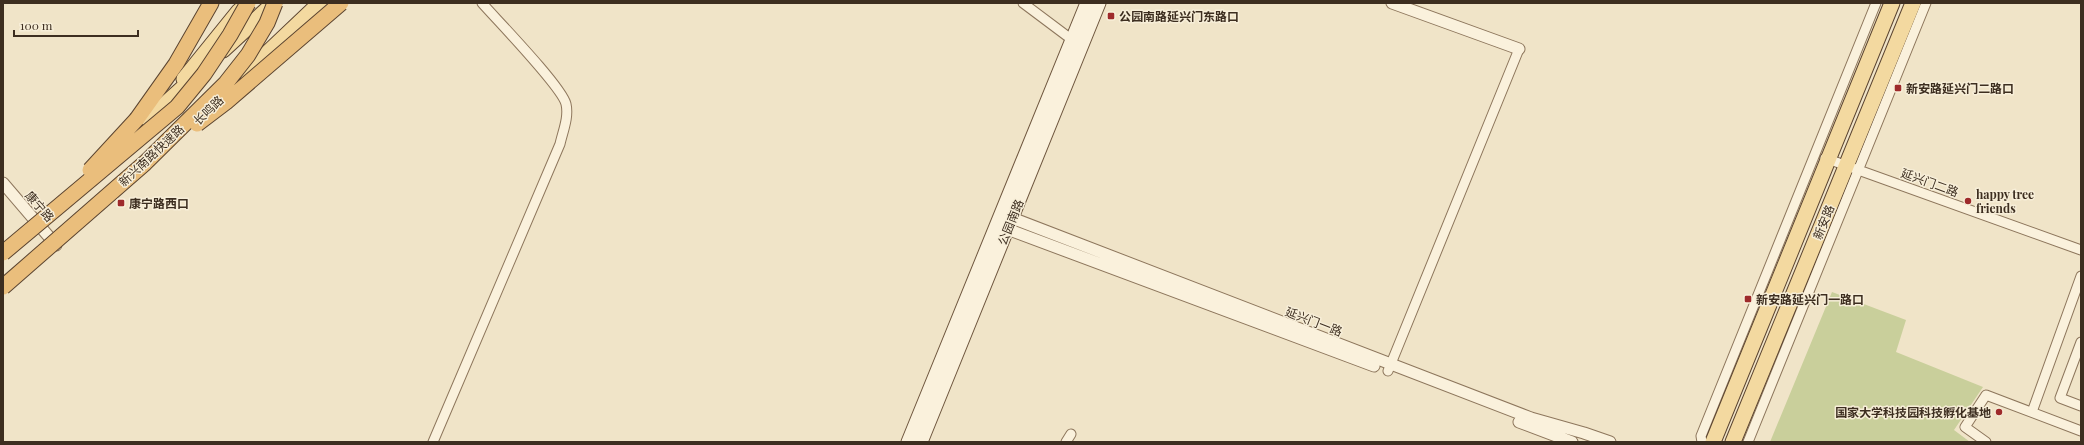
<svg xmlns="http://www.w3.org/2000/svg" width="2084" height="445" font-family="'Playfair Display','Noto Sans SC',serif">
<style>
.green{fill:#c9cf9b}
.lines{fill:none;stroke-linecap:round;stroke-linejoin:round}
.minor-casing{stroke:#8d765c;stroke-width:11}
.tertiary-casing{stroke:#8d765c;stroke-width:13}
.secondary-casing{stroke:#6f573f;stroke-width:15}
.primary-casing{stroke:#5b4430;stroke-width:17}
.trunk-casing{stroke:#5b4430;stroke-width:17}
.minor{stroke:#faf1dc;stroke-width:9}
.tertiary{stroke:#faf1dc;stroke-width:11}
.secondary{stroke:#faf1dc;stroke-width:13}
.primary{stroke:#f3d9a0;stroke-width:15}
.trunk{stroke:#eabe7c;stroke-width:15}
.trunk-bridge-casing{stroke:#5b4430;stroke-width:17;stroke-linecap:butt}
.trunk-bridge{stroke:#eabe7c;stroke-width:15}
.poi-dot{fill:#9e2a2b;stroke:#f7eed8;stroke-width:1.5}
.labels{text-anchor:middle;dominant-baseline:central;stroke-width:3;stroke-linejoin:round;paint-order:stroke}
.poi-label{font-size:12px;font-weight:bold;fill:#3d2e20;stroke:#f7eed8;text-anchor:start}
.street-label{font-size:12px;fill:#3d2e20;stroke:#f7eed8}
</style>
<rect width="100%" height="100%" fill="#f0e4c8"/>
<!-- green -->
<path class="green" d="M 1832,292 L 1906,320 L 1896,352 L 1983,387 L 1954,430 L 1970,442 L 1770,442 Z"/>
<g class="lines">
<defs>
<path id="minor" d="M 1023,3 L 1075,42
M 1825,158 L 2081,250
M 2081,342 L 2060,398 L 2081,406
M 1388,371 L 1519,49
M 2032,412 L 2081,276
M 433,442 L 560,144 C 563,131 569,117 566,104 C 562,87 498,21 482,3
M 1066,442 L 1071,434
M 1702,442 L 1701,436 L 1876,3
M 1748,442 L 1926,3
M 1986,442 L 1965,427 L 1986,395 L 2081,431"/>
<path id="tertiary" d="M 1392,3 L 1519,49
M 3,183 L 56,245
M 1012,218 L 1531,418 L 1584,433 L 1610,442
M 1007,229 L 1374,366
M 1519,422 L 1572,442"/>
<path id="secondary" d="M 908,442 L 1087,3
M 921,442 L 1099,3"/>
<path id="primary" d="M 223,50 L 274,3
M 184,79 L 239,11
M 220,98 L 320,3
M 122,143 L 197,75
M 1713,442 L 1892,3
M 1733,442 L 1913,3"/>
<path id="trunk" d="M 137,119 L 176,64 L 211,3"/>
</defs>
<!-- minor casing -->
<use href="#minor" class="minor-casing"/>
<!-- tertiary casing -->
<use href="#tertiary" class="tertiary-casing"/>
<!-- secondary casing -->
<use href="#secondary" class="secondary-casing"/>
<!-- primary casing -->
<use href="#primary" class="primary-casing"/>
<!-- trunk casing -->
<use href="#trunk" class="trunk-casing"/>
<!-- minor -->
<use href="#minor" class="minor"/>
<!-- tertiary -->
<use href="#tertiary" class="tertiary"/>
<!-- secondary -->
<use href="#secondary" class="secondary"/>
<!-- primary -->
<use href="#primary" class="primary"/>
<!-- trunk -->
<use href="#trunk" class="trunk"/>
<defs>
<path id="trunk-bridge" d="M 197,124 L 226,102 L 341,3
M 90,170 L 137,119
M 3,253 L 177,107 L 204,74 L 230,35 L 248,3
M 3,287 L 145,163 L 226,83 L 248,55 L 267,23 L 275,3"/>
</defs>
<!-- trunk-bridge casing -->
<use href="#trunk-bridge" class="trunk-bridge-casing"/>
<!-- trunk-bridge -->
<use href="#trunk-bridge" class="trunk-bridge"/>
</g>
<!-- markers -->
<g class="poi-dot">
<rect x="1107" y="12" width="8" height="8" rx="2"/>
<rect x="1894" y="84" width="8" height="8" rx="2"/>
<circle cx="1968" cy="201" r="4"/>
<rect x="117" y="199" width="8" height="8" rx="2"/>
<rect x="1744" y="295" width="8" height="8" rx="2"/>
<circle cx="1999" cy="412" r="4"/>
</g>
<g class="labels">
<!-- poi labels -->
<g class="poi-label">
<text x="1119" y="16">公园南路延兴门东路口</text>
<text x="1906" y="88">新安路延兴门二路口</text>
<text x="1976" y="194">happy tree<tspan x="1976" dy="14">friends</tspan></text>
<text x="129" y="203">康宁路西口</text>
<text x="1756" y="299">新安路延兴门一路口</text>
<text x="1991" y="412" text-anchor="end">国家大学科技园科技孵化基地</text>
</g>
<!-- street labels -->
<g class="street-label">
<text transform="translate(208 110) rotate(-44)">长鸣路</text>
<text transform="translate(151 155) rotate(-43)">新兴南路快速路</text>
<text transform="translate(1930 182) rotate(20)">延兴门二路</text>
<text transform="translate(40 206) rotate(49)">康宁路</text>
<text transform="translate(1010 222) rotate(-68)">公园南路</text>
<text transform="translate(1823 222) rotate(-68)">新安路</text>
<text transform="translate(1314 321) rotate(21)">延兴门一路</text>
</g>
</g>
<!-- border -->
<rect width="2084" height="445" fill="none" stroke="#3d2e20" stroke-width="8"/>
<!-- scale -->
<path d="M14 30v6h124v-6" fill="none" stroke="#3d2e20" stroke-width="2"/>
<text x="20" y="30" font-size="12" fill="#3d2e20" stroke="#f7eed8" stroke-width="3" paint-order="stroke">100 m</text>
</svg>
